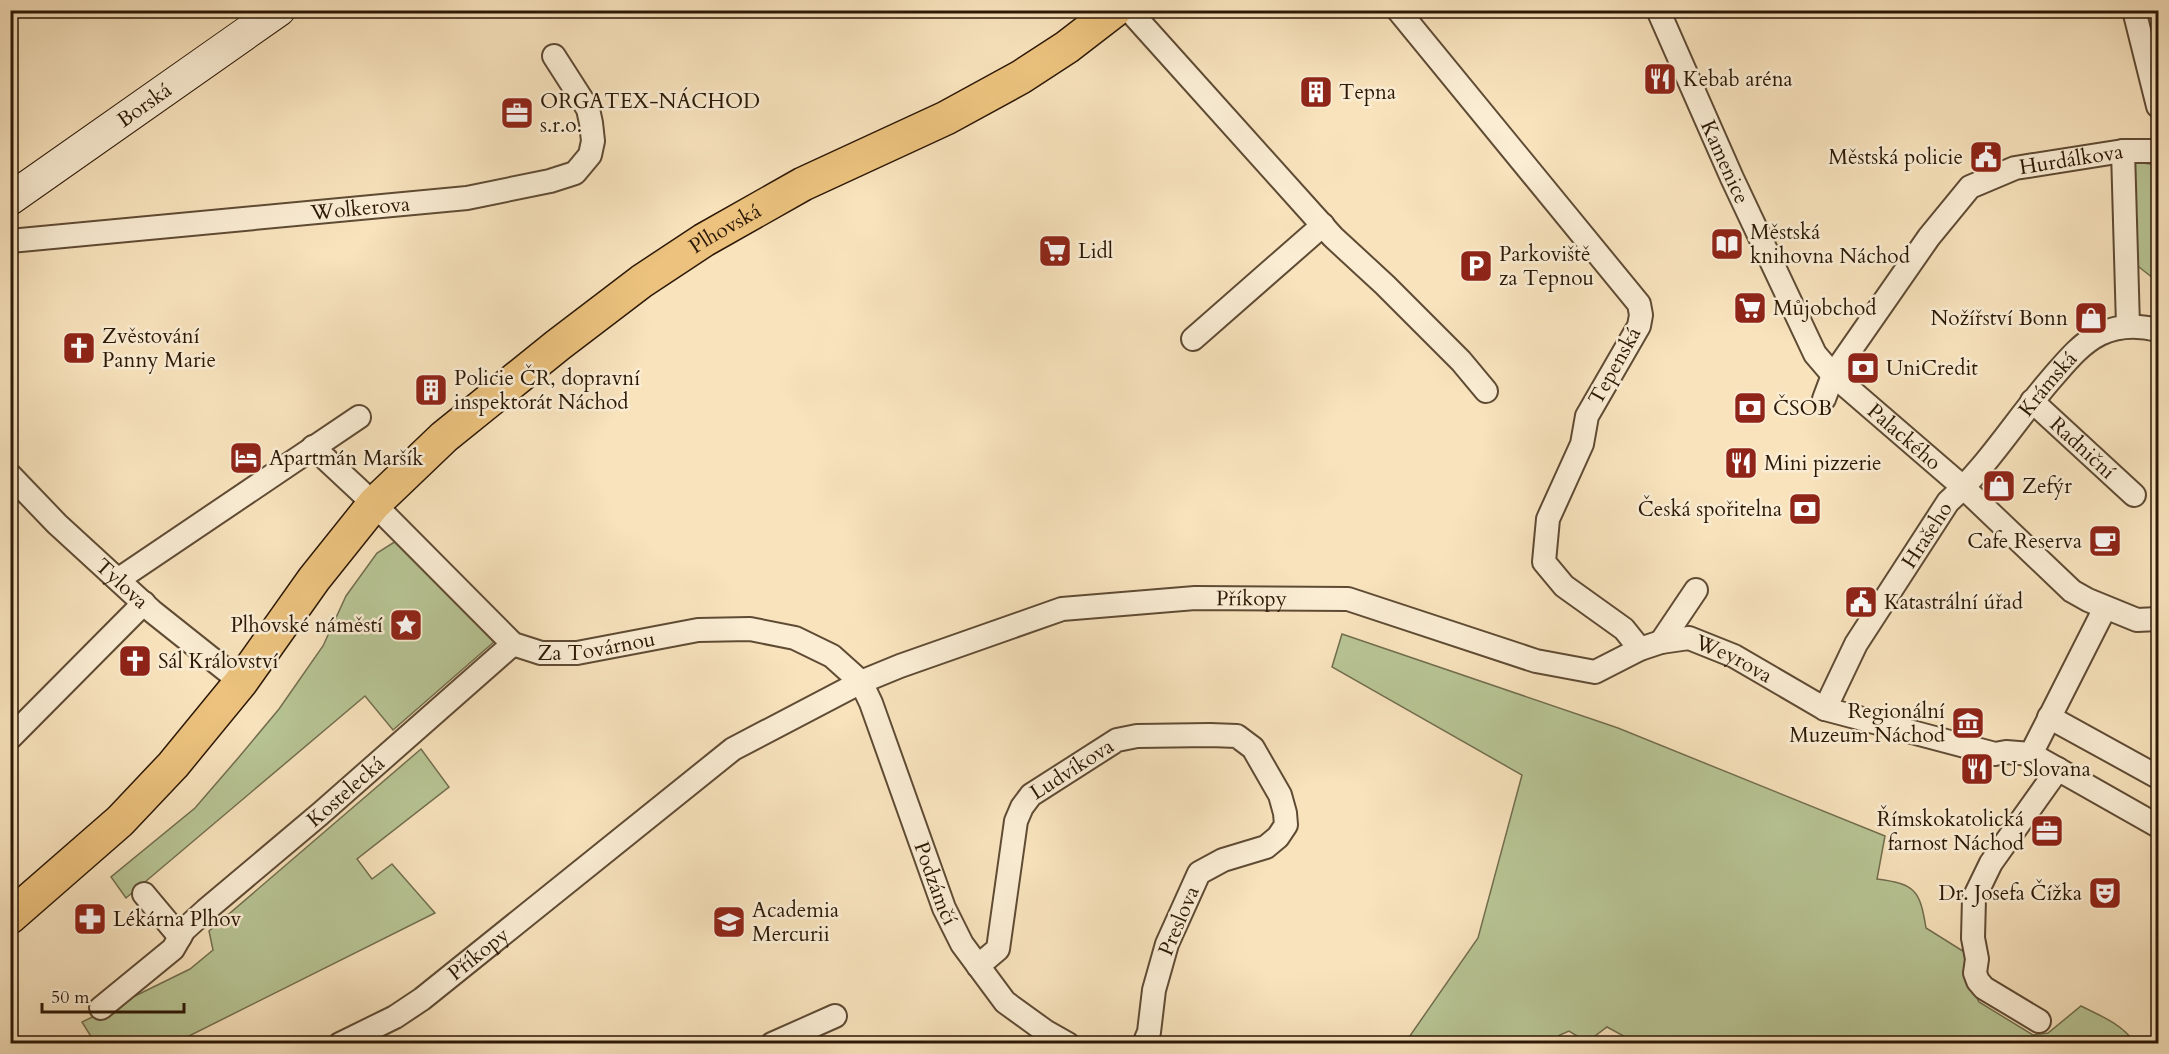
<svg xmlns="http://www.w3.org/2000/svg" width="2169" height="1054" font-family="Cardo,serif">
<style>
.green{fill:#b8c595;stroke:#726e4e;stroke-width:1.5}
.lines{fill:none;stroke-linecap:round;stroke-linejoin:round}
.street-casing{stroke:#5f4b34;stroke-width:26}
.secondary-casing{stroke:#2c1806;stroke-width:34}
.primary-casing{stroke:#2c1806;stroke-width:36}
.street{stroke:#faedd4;stroke-width:22}
.secondary{stroke:#faedd4;stroke-width:32}
.primary{stroke:#ecc27e;stroke-width:33}
.labels{text-anchor:middle;dominant-baseline:central;stroke-width:5;stroke-linejoin:round;paint-order:stroke}
.poi-label{font-size:21px;fill:#2c1806;stroke:#faedd4;text-anchor:start}
.street-label{font-size:21px;fill:#2c1806;stroke:#faedd4}
</style>
<rect width="100%" height="100%" fill="#f8e3bd"/>
<filter id="stains"><feTurbulence type="fractalNoise" baseFrequency=".00333" numOctaves="4"/><feColorMatrix values="0 0 0 0 .2 0 0 0 0 .09 0 0 0 0 .02 0 0 0 .5 -.17"/></filter>
<radialGradient id="worn" r=".72"><stop offset=".6" stop-color="#630" stop-opacity="0"/><stop offset="1" stop-color="#630" stop-opacity=".3"/></radialGradient>
<!-- green -->
<path class="green" d="M 2135,162 L 2158,165 L 2158,282 L 2130,260 L 2129,163 Z
M 396,541 L 495,641 L 393,730 L 365,696 L 126,898 L 111,877 L 195,808 L 239,757 L 279,709 L 323,646 L 346,596 L 377,553 Z
M 1342,634 L 1618,728 L 1885,836 L 1877,879 C 1916,884 1920,891 1926,928 L 1966,953 L 1967,978 L 1979,1002 L 2033,1035 L 2048,1033 L 2081,1006 C 2101,1016 2122,1024 2135,1043 L 1632,1044 L 1633,1041 L 1607,1027 L 1587,1042 L 1569,1031 L 1560,1035 L 1549,1043 L 1405,1043 L 1478,938 L 1522,775 L 1332,667 Z
M 421,749 L 449,787 L 357,859 L 372,879 L 392,864 L 435,913 L 175,1043 L 95,1043 L 82,1022 L 190,969 L 213,950 L 209,931 Z"/>
<g class="lines">
<defs>
<g id="street">
<path d="M 1129,10 L 1333,237 L 1385,285 L 1461,361 L 1486,391"/>
<path d="M 1398,10 L 1639,304 L 1641,315 L 1639,326 L 1587,416 L 1582,444 L 1548,519 L 1544,562 L 1564,586 L 1624,629 L 1640,649"/>
<path id="s1" d="M 1658,10 L 1732,178 L 1815,354 L 1833,375 L 1964,488 L 2072,591 L 2088,600 L 2137,620 L 2158,619"/>
<path d="M 2134,10 L 2158,106"/>
<path d="M 2123,151 L 2128,326"/>
<path id="s2" d="M 10,241 L 467,198 L 550,181 L 575,173 L 590,155 L 593,141 L 591,123 L 588,109 L 554,56"/>
<path d="M 1193,339 L 1323,225"/>
<path id="s3" d="M 1824,399 L 1833,375 L 1929,237 L 1970,187 L 2015,168 L 2123,151 L 2158,151"/>
<path id="s4" d="M 2032,401 L 2134,495"/>
<path id="s5" d="M 313,447 L 374,504 L 513,644 L 541,653 L 577,653 L 698,630 L 750,629 L 795,638 L 832,656 L 861,682 L 871,703 L 944,908 L 962,944 L 1005,1002 L 1045,1031 L 1068,1044"/>
<path id="s6" d="M 10,475 L 57,524 L 153,612 L 241,682"/>
<path d="M 119,579 L 359,417"/>
<path d="M 1661,642 L 1696,590"/>
<path id="s7" d="M 1825,709 L 1856,644 L 1948,502 C 1988,466 2017,418 2052,378 C 2066,362 2080,344 2100,334 C 2119,325 2138,325 2158,330"/>
<path d="M 2049,717 L 2158,777"/>
<path d="M 10,738 L 144,603"/>
<path d="M 2031,754 L 2105,608"/>
<path d="M 144,894 L 180,937"/>
<path id="s8" d="M 978,966 L 998,949 L 1016,821 L 1022,807 L 1031,795 L 1117,740 L 1137,736 L 1210,735 L 1237,736 L 1253,748 L 1280,795 L 1285,813 L 1286,825 L 1278,837 L 1266,847 L 1223,860 L 1199,873 L 1167,944 L 1154,990 L 1149,1032 L 1144,1044"/>
<path id="s9" d="M 101,1008 L 173,949 L 184,930 L 206,910 L 320,814 L 513,644"/>
<path d="M 2039,1021 L 1984,988 L 1978,981 L 1975,973 L 1977,959 L 1973,938 L 1974,898 L 1991,863 L 2058,769"/>
<path id="s10" d="M 340,1044 L 395,1017 L 422,999 L 733,749 L 861,682 L 900,666 L 1062,609 L 1195,598 L 1348,599 L 1536,661 L 1595,672 L 1640,649 L 1661,642 L 1689,638 L 1734,656 L 1825,709 L 1995,754 L 2006,752 L 2031,754 L 2158,826"/>
<path d="M 772,1044 L 835,1016"/>
</g>
<g id="secondary">
<path id="s11" d="M 10,199 L 279,10"/>
</g>
<g id="primary">
<path id="s12" d="M 10,917 L 120,821 L 173,765 L 241,682 L 314,579 L 374,504 L 444,437 L 558,345 L 642,281 L 704,240 L 803,184 L 946,118 L 1021,77 L 1067,47 L 1115,10"/>
</g>
</defs>
<!-- street casing -->
<use href="#street" class="street-casing"/>
<!-- secondary casing -->
<use href="#secondary" class="secondary-casing"/>
<!-- primary casing -->
<use href="#primary" class="primary-casing"/>
<!-- street -->
<use href="#street" class="street"/>
<!-- secondary -->
<use href="#secondary" class="secondary"/>
<!-- primary -->
<use href="#primary" class="primary"/>
</g>
<!-- icons -->
<defs>
<symbol id="restaurant-square" viewBox="-11 -11 22 22"><rect x="-9" y="-9" width="18" height="18" rx="4" fill="#8f2418" stroke="#faedd4"/><path d="M-5-6h1v4h1v-4h1v4h1v-4h1v5L-1.5 .5V6h-2V.5L-5-1ZM5-6V6H3V1.5H1.5Q1.5-4 5-6Z" fill="#fff"/></symbol>
<symbol id="building-square" viewBox="-11 -11 22 22"><rect x="-9" y="-9" width="18" height="18" rx="4" fill="#8f2418" stroke="#faedd4"/><path d="M-4-6H4V6H1V3H-1V6H-4ZM-2.5-4.3h1.7v1.8h-1.7ZM.8-4.3h1.7v1.8H.8ZM-2.5-1h1.7V.8h-1.7ZM.8-1h1.7V.8H.8Z" fill="#fff"/></symbol>
<symbol id="office-square" viewBox="-11 -11 22 22"><rect x="-9" y="-9" width="18" height="18" rx="4" fill="#8f2418" stroke="#faedd4"/><path d="M-6-3h4V-5.5h4V-3h4V5H-6ZM-1-4.5V-3h2v-1.5ZM-6 0V1H6V0Z" fill="#fff"/></symbol>
<symbol id="civic-square" viewBox="-11 -11 22 22"><rect x="-9" y="-9" width="18" height="18" rx="4" fill="#8f2418" stroke="#faedd4"/><path d="M-.6-6.5H3V-4.5H.6V-3L4-1V1h2V6H-6V1h2V-1L-.6-3ZM-1.2 2.5V6h2.4V2.5Z" fill="#fff"/></symbol>
<symbol id="library-square" viewBox="-11 -11 22 22"><rect x="-9" y="-9" width="18" height="18" rx="4" fill="#8f2418" stroke="#faedd4"/><path d="M-6-4Q-3-5.5-.7-3.5V5Q-3 3-6 4ZM6-4Q3-5.5 .7-3.5V5Q3 3 6 4Z" fill="#fff"/></symbol>
<symbol id="supermarket-square" viewBox="-11 -11 22 22"><rect x="-9" y="-9" width="18" height="18" rx="4" fill="#8f2418" stroke="#faedd4"/><path d="M-6-5.5h2.5l.6 2H6L4.5 2H-2.5L-4.4-4H-6ZM-1.5 3.2a1.3 1.3 0 1 0 .1 0ZM3 3.2a1.3 1.3 0 1 0 .1 0Z" fill="#fff"/></symbol>
<symbol id="parking-square" viewBox="-11 -11 22 22"><rect x="-9" y="-9" width="18" height="18" rx="4" fill="#8f2418" stroke="#faedd4"/><path d="M-3.5-5.5H1a3.5 3.5 0 0 1 0 7H-1V5.5H-3.5ZM-1-3.4V-.6H.8a1.4 1.4 0 0 0 0-2.8Z" fill="#fff"/></symbol>
<symbol id="shop-square" viewBox="-11 -11 22 22"><rect x="-9" y="-9" width="18" height="18" rx="4" fill="#8f2418" stroke="#faedd4"/><path d="M-5-2.5h2.3a2.7 3.5 0 0 1 5.4 0H5L5.5 6h-11ZM-1.5-2.5h3a1.5 2.3 0 0 0-3 0Z" fill="#fff"/></symbol>
<symbol id="church-square" viewBox="-11 -11 22 22"><rect x="-9" y="-9" width="18" height="18" rx="4" fill="#8f2418" stroke="#faedd4"/><path d="M-1.2-6h2.4v3.5h3.3v2.4h-3.3V6h-2.4V-.1h-3.3v-2.4h3.3Z" fill="#fff"/></symbol>
<symbol id="bank-square" viewBox="-11 -11 22 22"><rect x="-9" y="-9" width="18" height="18" rx="4" fill="#8f2418" stroke="#faedd4"/><path d="M-6-4H6V4H-6ZM0-2.3a2.3 2.3 0 1 0 0 4.6a2.3 2.3 0 1 0 0-4.6Z" fill="#fff"/></symbol>
<symbol id="hotel-square" viewBox="-11 -11 22 22"><rect x="-9" y="-9" width="18" height="18" rx="4" fill="#8f2418" stroke="#faedd4"/><path d="M-6-4.5h1.5V1H6V5H4.5V3h-9V5H-6ZM-4 0a1.8 1.8 0 1 1 3.6 0ZM.5 0V-2.5h3Q6-2.5 6 0Z" fill="#fff"/></symbol>
<symbol id="cafe-square" viewBox="-11 -11 22 22"><rect x="-9" y="-9" width="18" height="18" rx="4" fill="#8f2418" stroke="#faedd4"/><path d="M-5.5-4.5H6V0H3Q3 3.5 0 3.5H-2.5Q-5.5 3.5-5.5 0ZM3-3.2v2h1.7v-2ZM-6 4.5H4V6H-6Z" fill="#fff"/></symbol>
<symbol id="sight-square" viewBox="-11 -11 22 22"><rect x="-9" y="-9" width="18" height="18" rx="4" fill="#8f2418" stroke="#faedd4"/><path d="M0-6L1.8-2.2L6-1.7L2.9 1.2L3.7 5.4L0 3.3L-3.7 5.4L-2.9 1.2L-6-1.7L-1.8-2.2Z" fill="#fff"/></symbol>
<symbol id="museum-square" viewBox="-11 -11 22 22"><rect x="-9" y="-9" width="18" height="18" rx="4" fill="#8f2418" stroke="#faedd4"/><path d="M0-6L6-3V-2H-6V-3ZM-5-1h2V3h-2ZM-1-1h2V3h-2ZM3-1h2V3H3ZM-6 4H6V6H-6Z" fill="#fff"/></symbol>
<symbol id="theatre-square" viewBox="-11 -11 22 22"><rect x="-9" y="-9" width="18" height="18" rx="4" fill="#8f2418" stroke="#faedd4"/><path d="M-5-5.5Q0-4 5-5.5V0Q5 5 0 6Q-5 5-5 0ZM-3.3-2.5H-1v1.5H-3.3ZM1-2.5H3.3v1.5H1ZM-2.8 1Q0 5.5 2.8 1Z" fill="#fff"/></symbol>
<symbol id="pharmacy-square" viewBox="-11 -11 22 22"><rect x="-9" y="-9" width="18" height="18" rx="4" fill="#8f2418" stroke="#faedd4"/><path d="M-2-6h4v4h4v4h-4v4h-4v-4h-4v-4h4Z" fill="#fff"/></symbol>
<symbol id="university-square" viewBox="-11 -11 22 22"><rect x="-9" y="-9" width="18" height="18" rx="4" fill="#8f2418" stroke="#faedd4"/><path d="M0-5L7-2L0 1L-7-2ZM-4 1L0 2.5L4 1V4Q0 6-4 4Z" fill="#fff"/></symbol>
</defs>
<g fill-rule="evenodd">
<use href="#restaurant-square" x="1641" y="60" width="38" height="38"/>
<use href="#building-square" x="1297" y="73" width="38" height="38"/>
<use href="#office-square" x="498" y="94" width="38" height="38"/>
<use href="#civic-square" x="1967" y="138" width="38" height="38"/>
<use href="#library-square" x="1708" y="225" width="38" height="38"/>
<use href="#supermarket-square" x="1036" y="232" width="38" height="38"/>
<use href="#parking-square" x="1457" y="247" width="38" height="38"/>
<use href="#supermarket-square" x="1731" y="289" width="38" height="38"/>
<use href="#shop-square" x="2072" y="299" width="38" height="38"/>
<use href="#church-square" x="60" y="329" width="38" height="38"/>
<use href="#bank-square" x="1844" y="349" width="38" height="38"/>
<use href="#building-square" x="412" y="371" width="38" height="38"/>
<use href="#bank-square" x="1731" y="389" width="38" height="38"/>
<use href="#hotel-square" x="227" y="439" width="38" height="38"/>
<use href="#restaurant-square" x="1722" y="444" width="38" height="38"/>
<use href="#shop-square" x="1980" y="467" width="38" height="38"/>
<use href="#bank-square" x="1786" y="490" width="38" height="38"/>
<use href="#cafe-square" x="2086" y="522" width="38" height="38"/>
<use href="#civic-square" x="1842" y="583" width="38" height="38"/>
<use href="#sight-square" x="387" y="606" width="38" height="38"/>
<use href="#church-square" x="116" y="642" width="38" height="38"/>
<use href="#museum-square" x="1949" y="704" width="38" height="38"/>
<use href="#restaurant-square" x="1958" y="750" width="38" height="38"/>
<use href="#office-square" x="2028" y="812" width="38" height="38"/>
<use href="#theatre-square" x="2086" y="874" width="38" height="38"/>
<use href="#pharmacy-square" x="71" y="900" width="38" height="38"/>
<use href="#university-square" x="710" y="903" width="38" height="38"/>
</g>
<g class="labels">
<!-- poi labels -->
<g class="poi-label">
<text x="1683" y="79">Kebab aréna</text>
<text x="1339" y="92">Tepna</text>
<text x="540" y="101">ORGATEX-NÁCHOD<tspan x="540" dy="24">s.r.o.</tspan></text>
<text x="1963" y="157" text-anchor="end">Městská policie</text>
<text x="1750" y="232">Městská<tspan x="1750" dy="24">knihovna Náchod</tspan></text>
<text x="1078" y="251">Lidl</text>
<text x="1499" y="254">Parkoviště<tspan x="1499" dy="24">za Tepnou</tspan></text>
<text x="1773" y="308">Můjobchod</text>
<text x="2068" y="318" text-anchor="end">Nožířství Bonn</text>
<text x="102" y="336">Zvěstování<tspan x="102" dy="24">Panny Marie</tspan></text>
<text x="1886" y="368">UniCredit</text>
<text x="454" y="378">Policie ČR, dopravní<tspan x="454" dy="24">inspektorát Náchod</tspan></text>
<text x="1773" y="408">ČSOB</text>
<text x="269" y="458">Apartmán Maršík</text>
<text x="1764" y="463">Mini pizzerie</text>
<text x="2022" y="486">Zefýr</text>
<text x="1782" y="509" text-anchor="end">Česká spořitelna</text>
<text x="2082" y="541" text-anchor="end">Cafe Reserva</text>
<text x="1884" y="602">Katastrální úřad</text>
<text x="383" y="625" text-anchor="end">Plhovské náměstí</text>
<text x="158" y="661">Sál Království</text>
<text x="1945" y="711" text-anchor="end">Regionální<tspan x="1945" dy="24">Muzeum Náchod</tspan></text>
<text x="2000" y="769">U Slovana</text>
<text x="2024" y="819" text-anchor="end">Římskokatolická<tspan x="2024" dy="24">farnost Náchod</tspan></text>
<text x="2082" y="893" text-anchor="end">Dr. Josefa Čížka</text>
<text x="752" y="910">Academia<tspan x="752" dy="24">Mercurii</tspan></text>
<text x="113" y="919">Lékárna Plhov</text>
</g>
<!-- street labels -->
<g class="street-label">
<text stroke="none"><textPath href="#s11" startOffset="164">Borská</textPath></text>
<text stroke="none"><textPath href="#s3" startOffset="364">Hurdálkova</textPath></text>
<text stroke="none"><textPath href="#s1" startOffset="166">Kamenice</textPath></text>
<text stroke="none"><textPath href="#s2" startOffset="352">Wolkerova</textPath></text>
<text stroke="none"><textPath href="#s12" startOffset="1000">Plhovská</textPath></text>
<text transform="translate(1615 366) rotate(-61)">Tepenská</text>
<text stroke="none"><textPath href="#s7" startOffset="396">Krámská</textPath></text>
<text stroke="none"><textPath href="#s1" startOffset="500">Palackého</textPath></text>
<text stroke="none"><textPath href="#s4" startOffset="69">Radniční</textPath></text>
<text stroke="none"><textPath href="#s7" startOffset="202">Hrašeho</textPath></text>
<text stroke="none"><textPath href="#s6" startOffset="156">Tylova</textPath></text>
<text stroke="none"><textPath href="#s10" startOffset="1041">Příkopy</textPath></text>
<text stroke="none"><textPath href="#s5" startOffset="366">Za Továrnou</textPath></text>
<text stroke="none"><textPath href="#s10" startOffset="1546">Weyrova</textPath></text>
<text stroke="none"><textPath href="#s8" startOffset="234">Ludvíkova</textPath></text>
<text stroke="none"><textPath href="#s9" startOffset="328">Kostelecká</textPath></text>
<text stroke="none"><textPath href="#s5" startOffset="862">Podzámčí</textPath></text>
<text transform="translate(1179 921) rotate(-67)">Preslova</text>
<text stroke="none"><textPath href="#s10" startOffset="166">Příkopy</textPath></text>
</g>
</g>
<!-- margin -->
<rect width="2169" height="1054" fill="none" stroke="#f8e3bd" stroke-width="36"/>
<rect x="12" y="12" width="2145" height="1030" fill="none" stroke="#2c1806" stroke-width="3"/>
<rect x="18" y="18" width="2133" height="1018" fill="none" stroke="#2c1806" stroke-width="1.5"/>
<!-- scale -->
<path d="M42 1003v9h142v-9" fill="none" stroke="#2c1806" stroke-width="3"/>
<text x="51" y="1003" font-size="18" fill="#2c1806" stroke="#faedd4" stroke-width="4.5" paint-order="stroke">50 m</text>
<rect width="100%" height="100%" filter="url(#stains)"/>
<rect width="100%" height="100%" fill="url(#worn)"/>
</svg>
